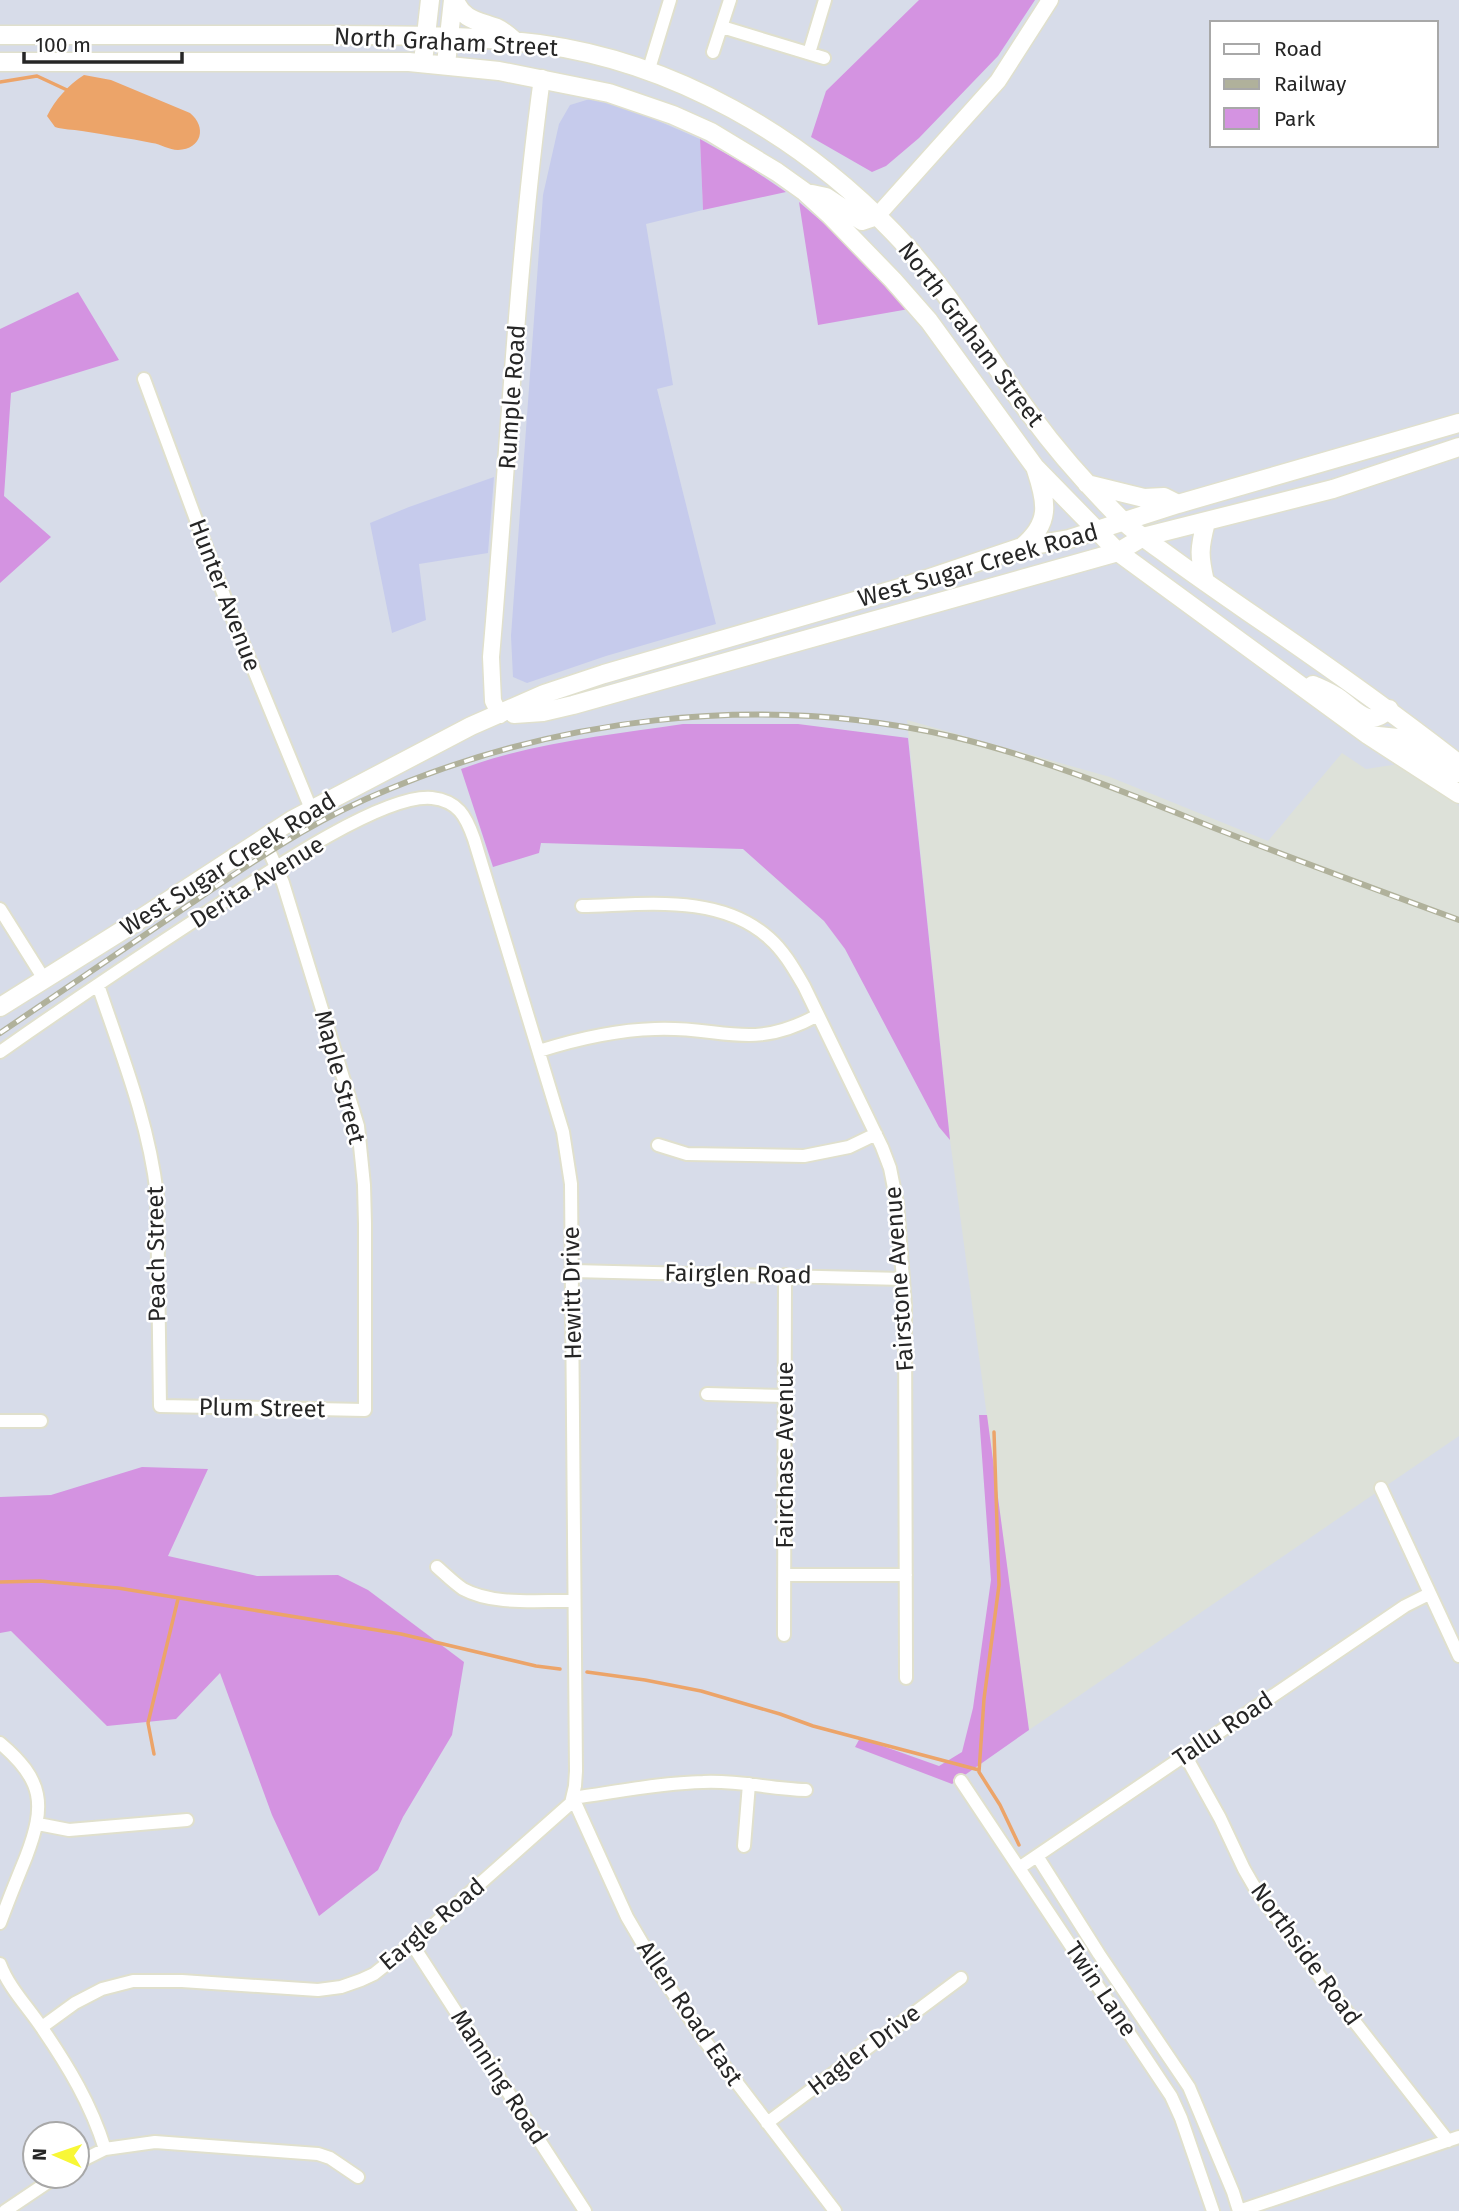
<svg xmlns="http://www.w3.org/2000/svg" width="1459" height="2211" font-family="'Fira Sans',sans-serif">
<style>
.industrial{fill:#dde1d9}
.education{fill:#c6cbec}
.green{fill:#d493e1}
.water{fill:#eca469}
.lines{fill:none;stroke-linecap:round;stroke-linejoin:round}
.stream{stroke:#eca469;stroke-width:3.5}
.minor-casing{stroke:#e0e0cd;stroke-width:16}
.tertiary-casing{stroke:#e0e0cd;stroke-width:19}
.secondary-casing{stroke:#e0e0cd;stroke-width:21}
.minor{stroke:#fff;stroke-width:12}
.tertiary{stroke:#fff;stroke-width:16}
.secondary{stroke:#fff;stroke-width:18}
.rail-casing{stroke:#b0b19b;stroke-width:6}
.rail{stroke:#fff;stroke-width:3.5;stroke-dasharray:10;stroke-linecap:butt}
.labels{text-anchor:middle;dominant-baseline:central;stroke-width:5;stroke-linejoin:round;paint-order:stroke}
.street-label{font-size:24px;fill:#262626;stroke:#fff}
</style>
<rect width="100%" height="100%" fill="#d7dce9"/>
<!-- industrial -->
<path class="industrial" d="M 907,720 L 1110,777 L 1268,841 L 1342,753 L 1366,769 L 1399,764 L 1459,806 L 1459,1436 L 1029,1730 L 950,1140 Z"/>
<!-- education -->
<path class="education" d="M 593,98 L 638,112 L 700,139 L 703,210 L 646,224 L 673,385 L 657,389 L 716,624 L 606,656 L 527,683 L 513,677 L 511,636 L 543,195 L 559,124 L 570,105 Z
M 494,477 L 488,553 L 419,564 L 426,620 L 392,633 L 370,523 L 409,507 Z"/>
<!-- green -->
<path class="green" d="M 919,0 L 1035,0 L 998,56 L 919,138 L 886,166 L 872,172 L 811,137 L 826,91 Z
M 700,139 L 746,165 L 786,192 L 703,210 Z
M 799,202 L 862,256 L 909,309 L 818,325 Z
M 78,292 L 119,360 L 11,393 L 4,496 L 51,537 L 0,583 L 0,329 Z
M 683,724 L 798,724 L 908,738 L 950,1140 L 939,1127 L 845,949 L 824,921 L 743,849 L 541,843 L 539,853 L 493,867 L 461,769 C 532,743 608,735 683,724 Z
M 979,1415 L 987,1415 L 1029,1730 L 952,1784 L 855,1747 L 860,1738 L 939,1766 L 962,1752 L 973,1708 L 991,1580 Z
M 142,1467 L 208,1469 L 168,1556 L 257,1576 L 338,1575 L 368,1590 L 464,1662 L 452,1735 L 403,1817 L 378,1870 L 319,1916 L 272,1815 L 220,1673 L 176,1719 L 107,1726 L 11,1631 L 0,1633 L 0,1497 L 51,1495 Z"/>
<!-- water -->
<path class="water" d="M 84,75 L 111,80 L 190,113 C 207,127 202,149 178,150 C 169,150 161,144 152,143 C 128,138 105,135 82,131 C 72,129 64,130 55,127 L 47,116 C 55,100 69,84 84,75 Z"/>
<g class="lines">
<!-- stream -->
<path class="stream" d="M 0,82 L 37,76 L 67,90
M 994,1432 L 999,1585 L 984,1699 L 979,1772 L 1000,1805 L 1019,1845
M 0,1582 L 40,1581 L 118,1588 L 401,1634 L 536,1666 L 560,1669
M 587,1672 L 645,1680 L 701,1691 L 780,1714 L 813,1726 L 979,1770
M 154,1754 L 148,1723 L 178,1599"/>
<defs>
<path id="minor" d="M 722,27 L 824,58
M 713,52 L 730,0
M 809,53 L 825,0
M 648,72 L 670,0
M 144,379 L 232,617 L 311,809
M 582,906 C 644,905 719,893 769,938 C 784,951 794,969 804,986 L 882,1147 L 890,1168 L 897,1203 L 905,1305 L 906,1678
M 0,909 L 44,979
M 98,985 C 121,1053 149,1123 157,1195 L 160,1406 L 365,1410 L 365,1224 L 364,1185 L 358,1126 L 283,883 L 263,837
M 539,1051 C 577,1039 615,1030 655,1029 C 723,1026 751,1052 818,1015
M 0,1052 C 67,1005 134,960 203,915 C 249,885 380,793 432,798 C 458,801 466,816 474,839 L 563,1132 L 571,1184 L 576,1771 L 575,1786 L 571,1803 L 412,1944 L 374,1974 L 361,1980 L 341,1987 L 318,1990 L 182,1981 L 133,1981 L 102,1989 L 75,2003 L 42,2027
M 658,1145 L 687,1154 L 804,1156 L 849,1147 L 876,1134
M 573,1271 L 903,1279
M 707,1394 L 786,1396
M 0,1421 L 41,1421
M 1381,1488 L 1459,1656
M 437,1567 C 445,1574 454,1583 463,1589 C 494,1606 540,1600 574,1601
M 786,1575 L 906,1575
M 784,1635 L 785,1275
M 0,1743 C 44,1780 46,1805 26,1857 C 17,1879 8,1901 0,1923
M 1185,1755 L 1220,1818 L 1244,1869 L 1255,1888 L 1329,1989 L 1448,2141
M 961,1781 L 1171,2096 L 1181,2118 L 1213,2211
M 573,1798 L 627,1917 L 661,1975 L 705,2041 L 835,2211
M 573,1798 C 616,1792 660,1783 703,1782 C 737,1780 771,1789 806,1790
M 38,1824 L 69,1830 L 187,1820
M 744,1846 L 749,1784
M 1037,1856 L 1099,1954 L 1189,2087 L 1233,2192 L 1239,2211 L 1459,2137
M 1019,1868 L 1405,1606 L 1429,1594
M 412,1944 L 585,2211
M 0,1964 C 9,1988 28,2007 42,2028 C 68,2066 91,2104 105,2149
M 767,2123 L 961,1978
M 77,2163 L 105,2149 L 155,2142 L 318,2154 L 330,2158 L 358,2177
M 5,2211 L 57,2176"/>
<path id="tertiary" d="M 877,216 L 998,81 L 1050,0
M 500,715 L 493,701 L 491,657 C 508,464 516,270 542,78"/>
<path id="secondary" d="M 455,0 C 462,20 479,21 497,28 C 504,31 510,37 516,42
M 0,35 C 99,35 197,35 296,35 C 377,35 459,34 539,44 C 674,62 801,136 894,233 C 946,287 985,353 1030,414 C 1057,451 1088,486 1121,519 C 1135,533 1153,544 1169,556 C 1195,575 1221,593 1247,611 C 1319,660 1390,710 1459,764
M 0,62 L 409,62 L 499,71 L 609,93 L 673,115 L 711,132 L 777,172 L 805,192 L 829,214 L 893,280 L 929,321 L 1035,467 L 1118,552 L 1368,735 L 1459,794
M 423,62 L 430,0
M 446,64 L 453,0
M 812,194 L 826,197 L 862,221 L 877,216
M 1087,484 L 1144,498 L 1164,497 L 1178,504
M 1022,547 C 1051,523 1047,503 1036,470
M 1205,582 C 1199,555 1199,549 1206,522
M 1313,685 C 1322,689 1332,693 1340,699 C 1358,712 1368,729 1389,709
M 514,714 L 543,712 L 573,705 L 1118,552 L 1143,537 L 1333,489 L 1459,447
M 1368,735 L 1398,738 L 1424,757 L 1459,773
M 0,1007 L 131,925 L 292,820 L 471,726 L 544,694 L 604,674 L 900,588 L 1022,547 L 1069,539 L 1178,504 L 1459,423"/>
</defs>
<!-- minor casing -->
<use href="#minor" class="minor-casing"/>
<!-- tertiary casing -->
<use href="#tertiary" class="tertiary-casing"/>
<!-- secondary casing -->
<use href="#secondary" class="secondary-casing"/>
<!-- minor -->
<use href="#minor" class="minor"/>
<!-- tertiary -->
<use href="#tertiary" class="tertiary"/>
<!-- secondary -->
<use href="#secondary" class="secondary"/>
<defs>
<path id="rail" d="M 0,1033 C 61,992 122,950 183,909 C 242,869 301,828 366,799 C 549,718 758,691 954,737 C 1046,759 1134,796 1222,831 C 1301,862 1380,891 1459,920"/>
</defs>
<!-- rail casing -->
<use href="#rail" class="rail-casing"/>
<!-- rail -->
<use href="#rail" class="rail"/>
</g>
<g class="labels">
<!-- street labels -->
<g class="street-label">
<text transform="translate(446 42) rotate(3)">North Graham Street</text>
<text transform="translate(971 334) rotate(53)">North Graham Street</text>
<text transform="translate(512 397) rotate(-86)">Rumple Road</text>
<text transform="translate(978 565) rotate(-16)">West Sugar Creek Road</text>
<text transform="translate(225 595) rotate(69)">Hunter Avenue</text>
<text transform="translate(228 864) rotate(-32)">West Sugar Creek Road</text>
<text transform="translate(257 882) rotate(-32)">Derita Avenue</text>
<text transform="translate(340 1077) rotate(75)">Maple Street</text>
<text transform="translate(156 1254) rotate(-91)">Peach Street</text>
<text transform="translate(738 1274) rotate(1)">Fairglen Road</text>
<text transform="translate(899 1279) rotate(-94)">Fairstone Avenue</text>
<text transform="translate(572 1293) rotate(-91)">Hewitt Drive</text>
<text transform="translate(262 1408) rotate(1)">Plum Street</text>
<text transform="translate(785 1455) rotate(-90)">Fairchase Avenue</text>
<text transform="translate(1223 1729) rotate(-34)">Tallu Road</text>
<text transform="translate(432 1924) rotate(-40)">Eargle Road</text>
<text transform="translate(1306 1954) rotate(54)">Northside Road</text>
<text transform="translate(1101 1989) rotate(56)">Twin Lane</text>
<text transform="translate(690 2013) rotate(56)">Allen Road East</text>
<text transform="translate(864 2050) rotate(-37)">Hagler Drive</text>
<text transform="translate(499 2077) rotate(57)">Manning Road</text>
</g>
</g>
<!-- legend -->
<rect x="1210" y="21" width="228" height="126" fill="#ffffff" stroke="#a8a8a8" stroke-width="2"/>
<rect x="1224" y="44" width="35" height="10" fill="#ffffff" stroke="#a8a8a8" stroke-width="2"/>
<text x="1274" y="56" font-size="21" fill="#262626">Road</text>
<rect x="1224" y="79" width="35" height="10" fill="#b0b19b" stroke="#a8a8a8" stroke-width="2"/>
<text x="1274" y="91" font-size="21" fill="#262626">Railway</text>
<rect x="1224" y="108" width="35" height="21" fill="#d493e1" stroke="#a8a8a8" stroke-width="2"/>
<text x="1274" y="126" font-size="21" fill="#262626">Park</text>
<!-- north arrow -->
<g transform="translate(56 2155) rotate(272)"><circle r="33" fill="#ffffff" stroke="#a8a8a8" stroke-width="2"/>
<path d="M0-5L12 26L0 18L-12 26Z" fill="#f8f736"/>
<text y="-10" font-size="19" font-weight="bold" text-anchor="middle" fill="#262626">N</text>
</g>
<!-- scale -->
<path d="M24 52v10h158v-10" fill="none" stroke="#262626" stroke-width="3.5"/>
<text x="35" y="52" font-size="21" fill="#262626" stroke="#ffffff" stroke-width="5" paint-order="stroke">100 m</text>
</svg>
